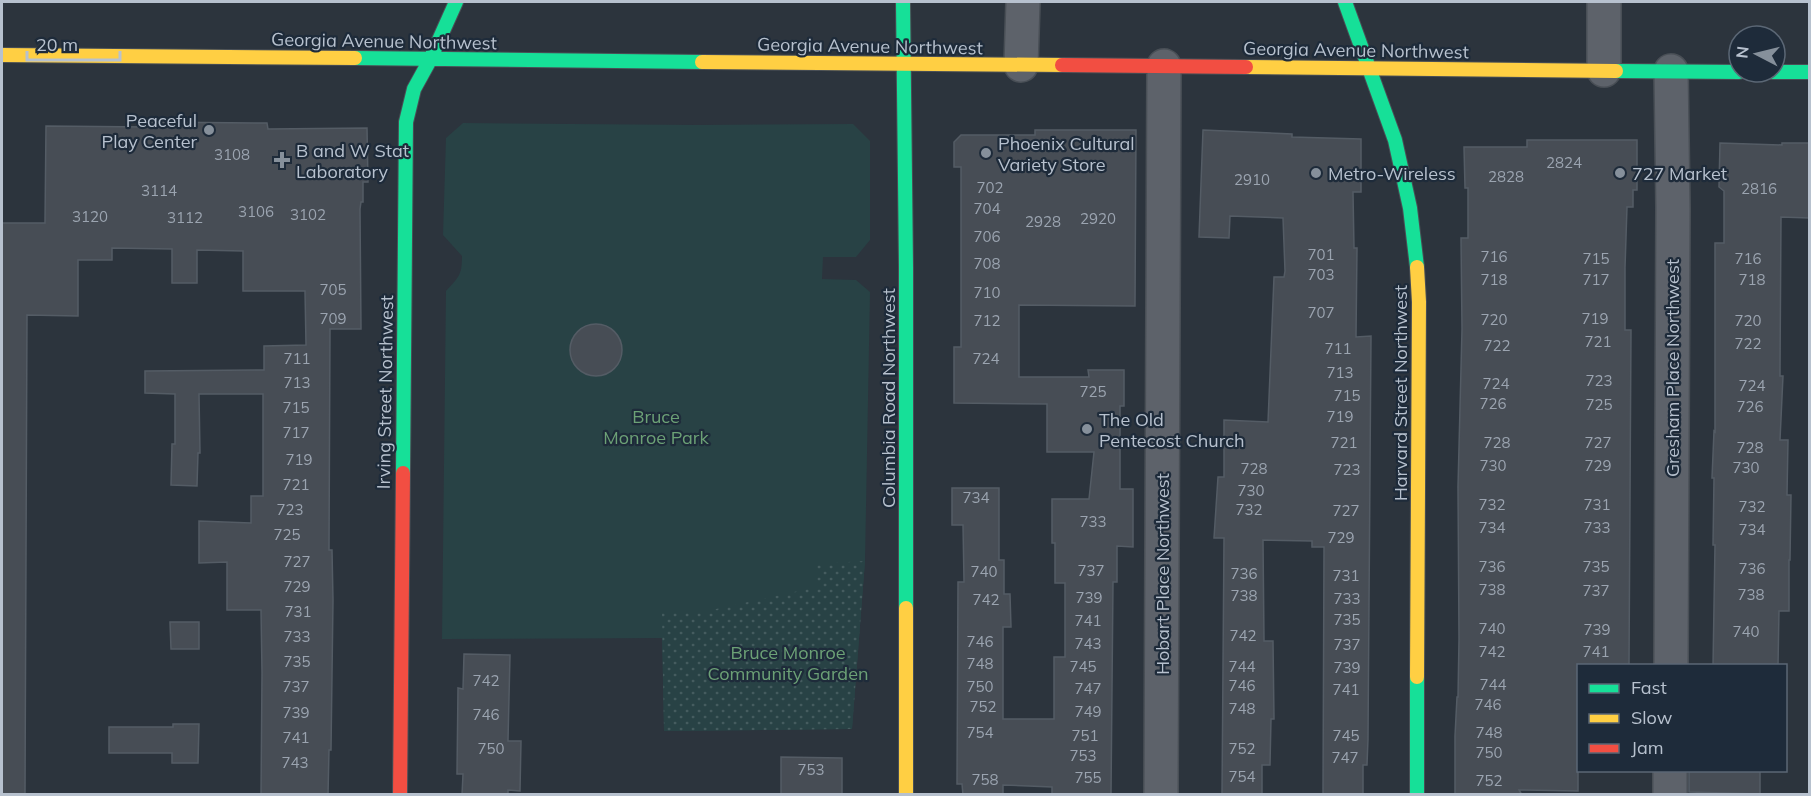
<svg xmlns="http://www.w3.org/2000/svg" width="1811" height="796" font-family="Mulish,sans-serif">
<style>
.green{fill:#284245}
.garden{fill:url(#garden-dots)}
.building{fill:#474d55;stroke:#545c65;stroke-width:1.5}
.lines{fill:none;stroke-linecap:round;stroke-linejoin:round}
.street-casing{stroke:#494f56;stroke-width:36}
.fast-casing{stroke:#494f56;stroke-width:16}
.slow-casing{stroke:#494f56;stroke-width:16}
.jam-casing{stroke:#494f56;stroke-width:16}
.street{stroke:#5d626a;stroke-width:33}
.fast{stroke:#16e098;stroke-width:14}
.slow{stroke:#ffcf43;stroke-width:14}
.jam{stroke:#f24e42;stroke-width:14}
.poi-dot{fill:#86909b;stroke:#1e2b3a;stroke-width:2}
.labels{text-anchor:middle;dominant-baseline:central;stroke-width:4.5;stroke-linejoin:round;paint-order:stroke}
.number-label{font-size:15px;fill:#9ba4b0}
.street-label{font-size:18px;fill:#b7c1ce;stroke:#1e2b3a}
.poi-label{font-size:18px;fill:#b7c1ce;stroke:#1e2b3a;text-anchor:start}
.park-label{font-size:18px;fill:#6ca176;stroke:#1e2b3a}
</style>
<defs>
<pattern id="garden-dots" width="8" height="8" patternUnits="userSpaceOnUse" patternTransform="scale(1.5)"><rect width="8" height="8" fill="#284245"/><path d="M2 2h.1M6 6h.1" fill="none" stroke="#455c5f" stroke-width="1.8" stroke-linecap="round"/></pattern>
</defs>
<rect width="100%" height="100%" fill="#2c343d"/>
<!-- green -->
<path class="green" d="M 463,123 L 697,125 L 853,124 L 870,141 L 870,240 L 856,257 L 823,257 L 822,279 L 856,280 L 870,292 L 865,561 L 852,729 L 664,731 L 662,638 L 442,639 L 446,291 C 459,277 462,275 462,256 L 443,235 L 446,138 Z"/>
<!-- garden -->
<path class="garden" d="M 865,561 L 852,729 L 664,731 L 662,612 L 707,611 L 817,587 L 815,564 Z"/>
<!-- building -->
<path class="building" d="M 150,122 L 267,123 L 268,129 L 367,128 L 368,182 L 363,182 L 363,202 L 361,202 L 360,209 L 361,329 L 330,329 L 329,550 L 332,550 L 333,600 L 331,750 L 329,750 L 328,795 L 261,795 L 262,673 L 261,610 L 227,610 L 227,562 L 199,563 L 199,521 L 251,523 L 251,496 L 263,496 L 263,394 L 199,394 L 200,453 L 198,453 L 197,486 L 171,485 L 172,444 L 175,444 L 175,394 L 145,393 L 145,371 L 264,370 L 264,346 L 306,345 L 305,291 L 243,291 L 243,251 L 197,250 L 197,283 L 172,283 L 172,249 L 112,248 L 112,260 L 78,260 L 78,316 L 27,315 L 25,795 L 2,795 L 2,223 L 45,223 L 46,126 L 150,127 Z
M 1035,130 L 1136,130 L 1135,306 L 1019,305 L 1019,377 L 1089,377 L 1088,370 L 1124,370 L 1124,406 L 1120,406 L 1120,489 L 1133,489 L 1133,547 L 1117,546 L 1117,582 L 1113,582 L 1111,795 L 1052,795 L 1052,787 L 1003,785 L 1003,795 L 963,795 L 962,784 L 957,784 L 958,582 L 964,582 L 963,525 L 952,525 L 952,488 L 999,488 L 999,560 L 1004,560 L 1004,594 L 1010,594 L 1011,627 L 1003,627 L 1003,719 L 1054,719 L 1054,657 L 1065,657 L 1065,583 L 1055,583 L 1055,543 L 1052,543 L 1052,499 L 1089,499 L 1094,452 L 1047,452 L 1047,404 L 954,403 L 954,347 L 961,347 L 961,167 L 954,167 L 954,142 L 961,135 L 1035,135 Z
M 1203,130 L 1292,134 L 1292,137 L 1361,139 L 1361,192 L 1353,192 L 1354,248 L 1357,248 L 1356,337 L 1371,336 L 1368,739 L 1367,765 L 1363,765 L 1363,795 L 1323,795 L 1324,547 L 1312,547 L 1312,541 L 1263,540 L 1264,641 L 1273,641 L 1274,719 L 1271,719 L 1270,765 L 1262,765 L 1262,795 L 1222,795 L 1224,538 L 1214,538 L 1218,477 L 1224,477 L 1224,420 L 1268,422 L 1274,277 L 1284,277 L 1285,271 L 1283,218 L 1230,216 L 1229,238 L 1199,237 Z
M 1527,140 L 1637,140 L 1637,190 L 1633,190 L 1633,207 L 1627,207 L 1625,268 L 1625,330 L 1631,330 L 1629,666 L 1578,666 L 1578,791 L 1519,790 L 1522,795 L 1455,795 L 1455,736 L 1457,697 L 1458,697 L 1459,639 L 1458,487 L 1462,329 L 1461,238 L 1468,238 L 1468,188 L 1465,188 L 1464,147 L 1527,147 Z
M 1720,143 L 1782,145 L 1782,143 L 1809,143 L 1809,218 L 1781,217 L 1780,371 L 1780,376 L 1783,376 L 1780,440 L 1788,440 L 1787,495 L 1791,495 L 1790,560 L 1789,560 L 1789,611 L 1779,611 L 1778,666 L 1713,666 L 1715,545 L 1713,545 L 1714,478 L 1712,478 L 1714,431 L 1715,432 L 1715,243 L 1724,243 L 1724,191 L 1719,187 Z
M570 350a26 26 0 1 1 52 0a26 26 0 1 1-52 0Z
M 170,622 L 199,622 L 199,649 L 171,649 Z
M 464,654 L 510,655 L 508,741 L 521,741 L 520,791 L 508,790 L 508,795 L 462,795 L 463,774 L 457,774 L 458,688 L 463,689 Z
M 173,724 L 199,724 L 198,763 L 172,763 L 172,753 L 109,753 L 109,727 L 173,727 Z
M 781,757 L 842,758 L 842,795 L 781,795 Z
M 1689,771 L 1760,771 L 1760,794 L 1689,792 Z"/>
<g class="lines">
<defs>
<path id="street" d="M 1021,65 L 1023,2
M 1604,70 L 1604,2
M 1671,666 L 1673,208 L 1671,71
M 1161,794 L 1164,66
M 1670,794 L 1670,770"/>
<path id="fast" d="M 903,2 L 906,267 L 906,608
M 1345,2 L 1395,140 L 1410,208 L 1417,267
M 355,58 L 702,62
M 430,60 L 456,2
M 1616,71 L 1739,72
M 1772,72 L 1810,72
M 403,473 L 406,122 L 414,89 L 430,60
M 1417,794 L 1417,677"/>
<path id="slow" d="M 2,55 L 355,58
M 702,62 L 1062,65
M 1246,67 L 1616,71
M 1417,267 L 1419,302 L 1417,677
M 906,608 L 906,794"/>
<path id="jam" d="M 1062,65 L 1246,67
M 400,794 L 403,473"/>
</defs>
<!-- street casing -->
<use href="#street" class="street-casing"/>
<!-- fast casing -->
<use href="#fast" class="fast-casing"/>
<!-- slow casing -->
<use href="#slow" class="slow-casing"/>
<!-- jam casing -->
<use href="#jam" class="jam-casing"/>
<!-- street -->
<use href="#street" class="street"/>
<!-- fast -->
<use href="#fast" class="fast"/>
<!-- slow -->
<use href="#slow" class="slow"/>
<!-- jam -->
<use href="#jam" class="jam"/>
</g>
<!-- markers -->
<g class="poi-dot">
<circle cx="209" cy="130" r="6"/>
<circle cx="986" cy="153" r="6"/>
<path d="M279 151h6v6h6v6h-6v6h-6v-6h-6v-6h6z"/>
<circle cx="1316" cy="173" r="6"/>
<circle cx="1620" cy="173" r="6"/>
<circle cx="1087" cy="429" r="6"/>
</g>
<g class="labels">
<!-- number labels -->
<g class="number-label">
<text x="232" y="154">3108</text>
<text x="1564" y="162">2824</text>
<text x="1506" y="176">2828</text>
<text x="1252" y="179">2910</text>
<text x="990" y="187">702</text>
<text x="1759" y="188">2816</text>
<text x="159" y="190">3114</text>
<text x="987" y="208">704</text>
<text x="256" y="211">3106</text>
<text x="308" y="214">3102</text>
<text x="90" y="216">3120</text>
<text x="185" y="217">3112</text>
<text x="1098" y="218">2920</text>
<text x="1043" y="221">2928</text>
<text x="987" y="236">706</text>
<text x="1321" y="254">701</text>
<text x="1494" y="256">716</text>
<text x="1596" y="258">715</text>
<text x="1748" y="258">716</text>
<text x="987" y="263">708</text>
<text x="1321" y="274">703</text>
<text x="1494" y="279">718</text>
<text x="1596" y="279">717</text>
<text x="1752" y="279">718</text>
<text x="333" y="289">705</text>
<text x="987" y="292">710</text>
<text x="1321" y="312">707</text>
<text x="333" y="318">709</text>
<text x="1595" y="318">719</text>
<text x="1494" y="319">720</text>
<text x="987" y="320">712</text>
<text x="1748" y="320">720</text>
<text x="1598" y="341">721</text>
<text x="1748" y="343">722</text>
<text x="1497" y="345">722</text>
<text x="1338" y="348">711</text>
<text x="297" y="358">711</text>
<text x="986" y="358">724</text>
<text x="1340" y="372">713</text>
<text x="1599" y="380">723</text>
<text x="297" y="382">713</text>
<text x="1496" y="383">724</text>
<text x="1752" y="385">724</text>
<text x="1093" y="391">725</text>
<text x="1347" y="395">715</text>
<text x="1493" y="403">726</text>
<text x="1599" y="404">725</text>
<text x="1750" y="406">726</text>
<text x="296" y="407">715</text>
<text x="1340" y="416">719</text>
<text x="296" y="432">717</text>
<text x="1344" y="442">721</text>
<text x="1497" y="442">728</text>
<text x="1598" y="442">727</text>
<text x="1750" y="447">728</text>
<text x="299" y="459">719</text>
<text x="1493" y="465">730</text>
<text x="1598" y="465">729</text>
<text x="1746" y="467">730</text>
<text x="1254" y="468">728</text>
<text x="1347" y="469">723</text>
<text x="296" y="484">721</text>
<text x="1251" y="490">730</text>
<text x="976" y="497">734</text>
<text x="1492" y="504">732</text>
<text x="1597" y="504">731</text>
<text x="1752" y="506">732</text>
<text x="290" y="509">723</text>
<text x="1249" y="509">732</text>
<text x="1346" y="510">727</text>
<text x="1093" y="521">733</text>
<text x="1492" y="527">734</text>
<text x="1597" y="527">733</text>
<text x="1752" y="529">734</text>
<text x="287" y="534">725</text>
<text x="1341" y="537">729</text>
<text x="297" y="561">727</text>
<text x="1492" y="566">736</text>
<text x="1596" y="566">735</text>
<text x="1752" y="568">736</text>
<text x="1091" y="570">737</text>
<text x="984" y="571">740</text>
<text x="1244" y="573">736</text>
<text x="1346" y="575">731</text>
<text x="297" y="586">729</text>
<text x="1492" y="589">738</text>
<text x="1596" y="590">737</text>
<text x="1751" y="594">738</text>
<text x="1244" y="595">738</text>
<text x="1089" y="597">739</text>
<text x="1347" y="598">733</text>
<text x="986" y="599">742</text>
<text x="298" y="611">731</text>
<text x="1347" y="619">735</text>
<text x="1088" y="620">741</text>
<text x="1492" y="628">740</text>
<text x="1597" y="629">739</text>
<text x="1746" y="631">740</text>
<text x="1243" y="635">742</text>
<text x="297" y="636">733</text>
<text x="980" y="641">746</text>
<text x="1088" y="643">743</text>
<text x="1347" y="644">737</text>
<text x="1492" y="651">742</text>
<text x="1596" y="651">741</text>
<text x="297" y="661">735</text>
<text x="980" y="663">748</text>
<text x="1083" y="666">745</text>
<text x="1242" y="666">744</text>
<text x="1347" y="667">739</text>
<text x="486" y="680">742</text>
<text x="1493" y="684">744</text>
<text x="1242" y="685">746</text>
<text x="296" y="686">737</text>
<text x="980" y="686">750</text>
<text x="1088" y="688">747</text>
<text x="1346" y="689">741</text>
<text x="1488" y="704">746</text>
<text x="983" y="706">752</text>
<text x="1242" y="708">748</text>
<text x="1088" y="711">749</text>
<text x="296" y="712">739</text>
<text x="486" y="714">746</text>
<text x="980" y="732">754</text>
<text x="1489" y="732">748</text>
<text x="1085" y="735">751</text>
<text x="1346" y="735">745</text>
<text x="296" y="737">741</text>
<text x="491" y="748">750</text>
<text x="1242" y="748">752</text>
<text x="1489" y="752">750</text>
<text x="1083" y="755">753</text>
<text x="1345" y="757">747</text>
<text x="295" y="762">743</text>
<text x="811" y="769">753</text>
<text x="1242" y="776">754</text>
<text x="1088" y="777">755</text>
<text x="985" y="779">758</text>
<text x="1489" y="780">752</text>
</g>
<!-- street labels -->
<g class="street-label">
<text transform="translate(384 41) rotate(1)">Georgia Avenue Northwest</text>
<text transform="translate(870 46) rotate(1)">Georgia Avenue Northwest</text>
<text transform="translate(1356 50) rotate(1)">Georgia Avenue Northwest</text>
<text transform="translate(1672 368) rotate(-90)">Gresham Place Northwest</text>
<text transform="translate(385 392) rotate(-89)">Irving Street Northwest</text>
<text transform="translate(1400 393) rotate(-90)">Harvard Street Northwest</text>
<text transform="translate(888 398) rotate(-90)">Columbia Road Northwest</text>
<text transform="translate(1162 574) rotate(-90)">Hobart Place Northwest</text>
</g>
<!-- poi labels -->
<g class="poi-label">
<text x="197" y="120" text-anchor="end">Peaceful<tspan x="197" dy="21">Play Center</tspan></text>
<text x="998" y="143">Phoenix Cultural<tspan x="998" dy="21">Variety Store</tspan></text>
<text x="296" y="150">B and W Stat<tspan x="296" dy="21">Laboratory</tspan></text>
<text x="1328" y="173">Metro-Wireless</text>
<text x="1632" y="173">727 Market</text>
<text x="1099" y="419">The Old<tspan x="1099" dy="21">Pentecost Church</tspan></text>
</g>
<!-- park labels -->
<g class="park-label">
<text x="656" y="416">Bruce<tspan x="656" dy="21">Monroe Park</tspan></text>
<text x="788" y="652">Bruce Monroe<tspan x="788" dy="21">Community Garden</tspan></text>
</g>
</g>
<!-- border -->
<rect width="1811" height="796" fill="none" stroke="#b7c1ce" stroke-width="6"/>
<!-- legend -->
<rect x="1577" y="664" width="210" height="108" fill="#1e2b3a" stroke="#5b6775" stroke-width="1.5"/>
<rect x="1589" y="684" width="30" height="9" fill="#16e098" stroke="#5b6775" stroke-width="1.5"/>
<text x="1631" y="694" font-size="18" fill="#b7c1ce">Fast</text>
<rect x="1589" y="714" width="30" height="9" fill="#ffcf43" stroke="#5b6775" stroke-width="1.5"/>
<text x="1631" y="724" font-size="18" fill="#b7c1ce">Slow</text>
<rect x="1589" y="744" width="30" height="9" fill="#f24e42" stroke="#5b6775" stroke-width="1.5"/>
<text x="1631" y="754" font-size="18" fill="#b7c1ce">Jam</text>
<!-- north arrow -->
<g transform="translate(1757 54) rotate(277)"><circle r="28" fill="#1e2b3a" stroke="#5b6775" stroke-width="1.5"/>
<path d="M0-4.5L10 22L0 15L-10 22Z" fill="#86909b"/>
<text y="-9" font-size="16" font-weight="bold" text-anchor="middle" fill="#b7c1ce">N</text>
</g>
<!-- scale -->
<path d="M27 51v9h93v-9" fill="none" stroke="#b7c1ce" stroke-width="3"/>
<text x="36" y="51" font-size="18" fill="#b7c1ce" stroke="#1e2b3a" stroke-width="4.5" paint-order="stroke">20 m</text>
</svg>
